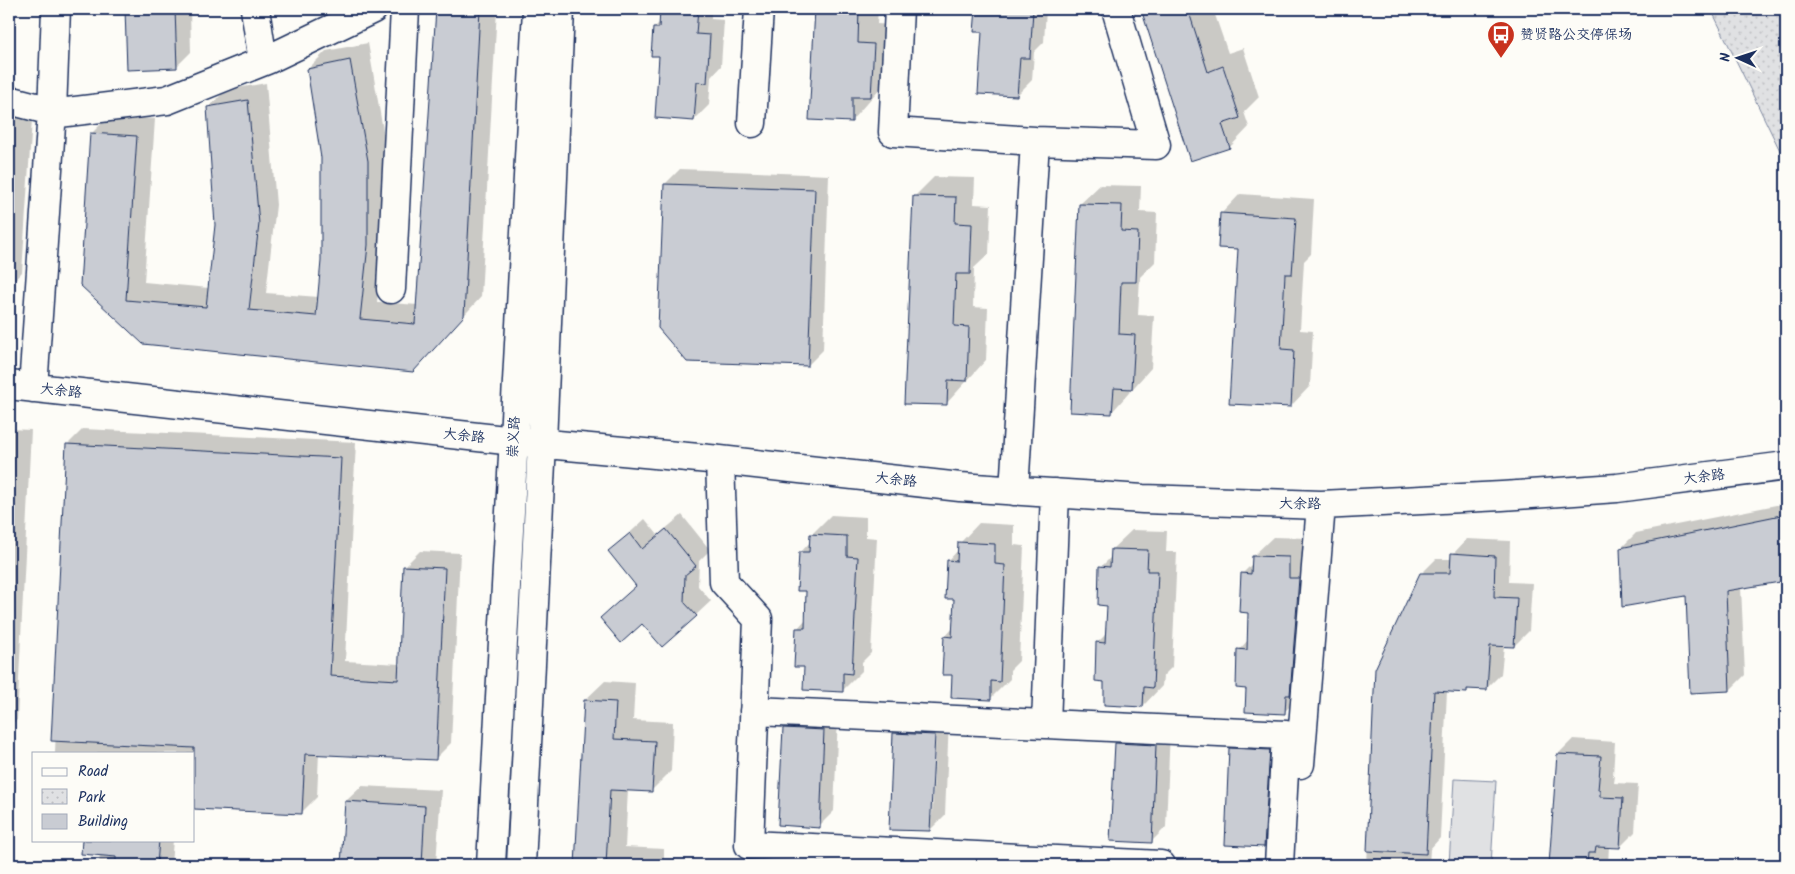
<svg xmlns="http://www.w3.org/2000/svg" width="1795" height="874" font-family="Kalam,'LXGW WenKai TC',sans-serif">
<style>
.park{fill:url(#park-dots);stroke:#7e88a0}
.garden{fill:#e0e1e3;stroke:#7e88a0}
.shadow{fill:#0003;fill-rule:evenodd}
.building{fill:#c9ccd3;stroke:#1b2f5e}
.lines{fill:none;stroke-linecap:round;stroke-linejoin:round}
.minor-casing{stroke:#1b2f5e;stroke-width:31}
.major-casing{stroke:#1b2f5e;stroke-width:31}
.minor{stroke:#fdfcf7;stroke-width:28}
.major{stroke:#fdfcf7;stroke-width:28}
.labels{text-anchor:middle;dominant-baseline:central;stroke-width:4;stroke-linejoin:round;paint-order:stroke}
.poi-label{font-size:14px;fill:#1b2f5e;stroke:#fdfcf7;text-anchor:start}
.street-label{font-size:14px;fill:#1b2f5e;stroke:#fdfcf7}
</style>
<defs>
<pattern id="park-dots" width="8" height="8" patternUnits="userSpaceOnUse" patternTransform="scale(1.25)"><rect width="8" height="8" fill="#e0e1e3"/><path d="M2 2h.1M6 6h.1" fill="none" stroke="#c0c1c5" stroke-width="1.8" stroke-linecap="round"/></pattern>
</defs>
<rect width="100%" height="100%" fill="#fdfcf7"/>
<filter id="ink" filterUnits="userSpaceOnUse"><feTurbulence type="fractalNoise" baseFrequency=".02" numOctaves="2"/><feDisplacementMap in="SourceGraphic" scale="10" xChannelSelector="R" yChannelSelector="G"/><feConvolveMatrix kernelMatrix="1 2 1 2 8 2 1 2 1" color-interpolation-filters="sRGB"/></filter>
<g filter="url(#ink)">
<!-- park -->
<path class="park" d="M 1711,9 L 1786,9 L 1786,163 Z"/>
<!-- garden -->
<path class="garden" d="M 1454,779 L 1496,781 L 1491,865 L 1449,865 Z"/>
<!-- shadow -->
<path class="shadow" d="M 9,9 L 17,9 L 11,43 L 9,46 Z
M 127,9 L 190,9 L 191,52 L 176,67 L 129,69 Z
M 437,9 L 497,9 L 481,297 L 430,352 L 144,343 L 81,284 L 91,134 L 109,116 L 155,119 L 144,282 L 209,288 L 217,225 L 208,108 L 226,90 L 266,83 L 276,205 L 266,293 L 319,297 L 323,261 L 323,158 L 308,69 L 326,51 L 368,43 L 385,142 L 386,226 L 377,302 L 418,305 Z
M 661,9 L 711,9 L 711,19 L 724,20 L 721,66 L 711,77 L 709,105 L 694,120 L 661,55 L 654,28 L 660,22 Z
M 815,9 L 878,9 L 877,24 L 893,25 L 890,77 L 851,121 L 810,119 Z
M 977,9 L 1046,9 L 1044,42 L 1034,52 L 1032,80 L 1017,95 L 984,31 L 975,30 Z
M 1141,9 L 1213,9 L 1228,53 L 1243,48 L 1259,97 L 1244,112 L 1249,127 L 1230,147 L 1191,160 Z
M 9,117 L 32,119 L 22,272 L 9,286 Z
M 680,169 L 829,175 L 823,350 L 808,365 L 665,184 Z
M 934,177 L 975,178 L 974,204 L 991,205 L 989,254 L 974,268 L 973,307 L 988,308 L 986,360 L 946,404 L 915,196 Z
M 1100,185 L 1141,186 L 1140,212 L 1157,213 L 1155,262 L 1140,277 L 1138,315 L 1154,316 L 1151,368 L 1112,412 L 1080,204 Z
M 1240,194 L 1314,199 L 1311,254 L 1304,261 L 1300,330 L 1313,331 L 1310,386 L 1291,406 L 1239,248 L 1221,214 Z
M 9,429 L 31,430 L 17,720 L 13,723 L 9,782 Z
M 83,429 L 356,442 L 345,661 L 400,664 L 404,567 L 420,551 L 460,553 L 451,743 L 435,759 L 319,753 L 317,797 L 301,813 L 194,807 L 194,753 L 55,753 L 67,445 Z
M 1786,503 L 1786,579 L 1741,587 L 1745,675 L 1730,690 L 1687,595 L 1621,548 L 1636,533 Z
M 682,515 L 710,550 L 699,561 L 698,586 L 711,601 L 696,615 L 637,585 L 610,551 L 645,519 L 658,535 Z
M 831,515 L 866,517 L 866,537 L 877,538 L 871,653 L 862,662 L 862,671 L 842,691 L 805,666 L 797,629 L 806,619 L 808,590 L 800,553 L 811,541 L 812,534 Z
M 979,523 L 1014,525 L 1014,545 L 1024,546 L 1019,661 L 1010,670 L 1010,679 L 990,699 L 953,674 L 945,637 L 954,627 L 955,598 L 948,561 L 959,549 L 960,543 Z
M 1132,530 L 1167,531 L 1166,552 L 1177,552 L 1172,667 L 1163,676 L 1162,686 L 1143,706 L 1106,680 L 1097,643 L 1107,633 L 1108,605 L 1101,567 L 1112,556 L 1112,549 Z
M 1273,537 L 1308,538 L 1304,693 L 1284,712 L 1247,687 L 1239,650 L 1248,640 L 1249,612 L 1242,574 L 1253,563 L 1253,556 Z
M 1467,539 L 1510,541 L 1509,582 L 1532,583 L 1529,631 L 1514,646 L 1504,646 L 1501,674 L 1486,689 L 1470,688 L 1466,692 L 1447,691 L 1440,838 L 1430,849 L 1429,865 L 1367,865 L 1376,669 L 1421,574 L 1436,559 L 1452,559 L 1453,554 Z
M 605,681 L 635,683 L 633,720 L 673,722 L 671,771 L 651,791 L 628,789 L 625,847 L 664,849 L 664,865 L 576,865 L 585,700 Z
M 799,714 L 838,715 L 834,811 L 819,826 L 784,728 Z
M 910,718 L 949,720 L 945,815 L 930,830 L 895,733 ZM 934,728 L 936,728 L 932,816 L 930,816 Z
M 1131,728 L 1170,730 L 1166,827 L 1151,842 L 1116,743 Z
M 1245,734 L 1284,735 L 1279,831 L 1264,846 L 1230,749 Z
M 1573,739 L 1615,742 L 1613,776 L 1615,776 L 1614,783 L 1638,784 L 1635,832 L 1620,847 L 1609,846 L 1608,865 L 1551,865 L 1558,754 Z
M 362,786 L 441,790 L 436,865 L 343,865 L 346,801 Z
M 1786,839 L 1786,865 L 1785,865 Z
M 101,840 L 173,840 L 171,865 L 99,865 Z
M 792,858 L 831,859 L 831,865 L 784,865 Z"/>
<!-- building -->
<path class="building" d="M 125,9 L 175,9 L 177,68 L 127,70 Z
M 436,9 L 480,9 L 464,316 L 413,372 L 143,344 L 80,285 L 90,133 L 137,136 L 126,300 L 206,307 L 215,225 L 207,107 L 248,100 L 259,224 L 249,310 L 316,316 L 321,261 L 321,158 L 307,69 L 350,60 L 368,161 L 368,245 L 360,319 L 415,324 Z
M 660,9 L 698,9 L 696,34 L 710,35 L 707,83 L 697,82 L 694,121 L 655,118 L 659,56 L 651,56 L 653,28 L 659,28 Z
M 815,9 L 859,9 L 858,43 L 874,44 L 871,97 L 852,97 L 852,122 L 809,120 Z
M 976,9 L 1033,10 L 1030,58 L 1020,58 L 1017,96 L 978,94 L 982,32 L 974,32 Z
M 1141,9 L 1188,9 L 1208,72 L 1223,66 L 1240,118 L 1222,124 L 1230,148 L 1190,161 Z
M 664,184 L 815,189 L 808,366 L 687,362 L 658,328 Z
M 913,196 L 956,197 L 955,223 L 972,224 L 970,274 L 956,274 L 954,326 L 969,327 L 967,381 L 948,380 L 947,405 L 904,404 Z
M 1079,204 L 1122,205 L 1121,231 L 1138,232 L 1136,282 L 1121,282 L 1119,334 L 1135,335 L 1132,389 L 1114,388 L 1112,414 L 1070,412 Z
M 1220,213 L 1296,218 L 1292,274 L 1285,274 L 1281,349 L 1294,350 L 1291,407 L 1229,404 L 1238,249 L 1218,248 Z
M 66,444 L 341,458 L 330,676 L 398,680 L 403,566 L 445,568 L 436,760 L 305,754 L 302,814 L 194,809 L 194,748 L 51,741 Z
M 1786,514 L 1786,581 L 1726,591 L 1730,691 L 1690,693 L 1686,596 L 1622,607 L 1620,548 Z
M 666,529 L 696,566 L 685,575 L 684,602 L 697,616 L 662,647 L 642,624 L 621,643 L 600,618 L 636,586 L 608,551 L 630,533 L 642,549 Z
M 810,534 L 847,536 L 847,556 L 858,557 L 852,674 L 843,673 L 843,692 L 803,690 L 804,667 L 794,667 L 796,628 L 805,628 L 806,591 L 797,591 L 799,552 L 809,552 Z
M 958,542 L 995,544 L 995,564 L 1005,565 L 1000,682 L 991,681 L 991,700 L 951,698 L 952,675 L 942,675 L 944,636 L 952,637 L 954,599 L 945,599 L 947,560 L 957,561 Z
M 1111,549 L 1148,550 L 1147,571 L 1158,571 L 1153,688 L 1144,687 L 1143,707 L 1104,705 L 1104,682 L 1095,681 L 1096,642 L 1105,643 L 1107,606 L 1098,605 L 1099,566 L 1110,567 Z
M 1451,553 L 1495,556 L 1494,597 L 1517,598 L 1514,647 L 1490,646 L 1487,690 L 1467,689 L 1467,693 L 1434,691 L 1426,854 L 1367,851 L 1375,669 L 1420,573 L 1450,573 Z
M 1252,556 L 1289,557 L 1289,578 L 1299,578 L 1290,695 L 1286,695 L 1285,714 L 1245,712 L 1246,689 L 1236,688 L 1237,649 L 1247,650 L 1248,613 L 1239,612 L 1241,573 L 1251,574 Z
M 584,700 L 616,702 L 614,739 L 655,741 L 652,792 L 610,790 L 606,865 L 575,865 Z
M 783,728 L 824,730 L 820,828 L 778,825 Z
M 893,733 L 935,735 L 930,831 L 889,830 Z
M 1115,743 L 1156,745 L 1152,843 L 1110,841 Z
M 1229,748 L 1270,750 L 1264,847 L 1225,845 Z
M 1557,754 L 1601,756 L 1598,790 L 1600,790 L 1600,797 L 1623,798 L 1620,848 L 1596,847 L 1595,853 L 1588,853 L 1587,865 L 1549,865 Z
M 345,801 L 425,806 L 422,865 L 341,865 Z
M 82,840 L 159,840 L 157,865 L 116,865 L 116,857 L 81,854 Z"/>
<g class="lines">
<defs>
<path id="minor" d="M 255,9 L 263,61
M 899,9 L 893,132 L 1035,141 L 1156,145 L 1116,9
M 9,100 L 59,113 L 167,100 L 269,59 L 373,9
M 752,123 L 759,9
M 391,289 L 405,9
M 9,385 L 514,441 L 720,460 L 960,487 L 1143,499 L 1321,505 L 1502,496 L 1617,488 L 1786,466
M 33,388 L 52,111 L 56,9
M 720,460 L 724,582 L 758,619 L 749,845 L 1161,865
M 1014,491 L 1035,141
M 1055,493 L 1046,724 L 1286,735 L 1279,865
M 754,711 L 1046,724
M 1300,764 L 1321,505"/>
<path id="major" d="M 491,865 L 537,9
M 521,865 L 542,443 L 560,9"/>
</defs>
<!-- minor casing -->
<use href="#minor" class="minor-casing"/>
<!-- major casing -->
<use href="#major" class="major-casing"/>
<!-- minor -->
<use href="#minor" class="minor"/>
<!-- major -->
<use href="#major" class="major"/>
</g>
</g>
<!-- icons -->
<defs>
<symbol id="bus-pin" viewBox="-11 -11 22 30"><path d="M0 17L-7.5 6A9.5 9.5 0 1 1 7.5 6Z" fill="#c8321e" stroke="#fdfcf7"/><path d="M-5-6H5V4H4V6H2V4H-2V6H-4V4H-5ZM-3.5-4V0h7V-4ZM-3.5 1.2v1.5H-2V1.2ZM2 1.2v1.5H3.5V1.2Z" fill="#fff"/></symbol>
</defs>
<g fill-rule="evenodd">
<use href="#bus-pin" x="1485" y="19" width="32" height="43"/>
</g>
<g class="labels">
<!-- poi labels -->
<g class="poi-label">
<text x="1520" y="35">赞贤路公交停保场</text>
</g>
<!-- street labels -->
<g class="street-label">
<text transform="translate(61 391) rotate(6)">大余路</text>
<text transform="translate(464 436) rotate(6)">大余路</text>
<text transform="translate(514 437) rotate(-87)">崇义路</text>
<text transform="translate(1704 477) rotate(-7)">大余路</text>
<text transform="translate(896 480) rotate(6)">大余路</text>
<text transform="translate(1300 504) rotate(1)">大余路</text>
</g>
</g>
<!-- margin -->
<rect width="1795" height="874" fill="none" stroke="#fdfcf7" stroke-width="30"/>
<rect x="15" y="15" width="1765" height="844" fill="none" stroke="#1b2f5e" stroke-width="2" filter="url(#ink)"/>
<!-- legend -->
<rect x="32" y="752" width="162" height="90" fill="#fdfcf7" stroke="#a3aaba"/>
<rect x="42" y="768" width="25" height="8" fill="#fdfcf7" stroke="#a3aaba"/>
<text x="78" y="776" font-size="15" fill="#1b2f5e">Road</text>
<rect x="42" y="789" width="25" height="15" fill="url(#park-dots)" stroke="#a3aaba"/>
<text x="78" y="802" font-size="15" fill="#1b2f5e">Park</text>
<rect x="42" y="814" width="25" height="15" fill="#c9ccd3" stroke="#a3aaba"/>
<text x="78" y="826" font-size="15" fill="#1b2f5e">Building</text>
<!-- north arrow -->
<g transform="translate(1738 58) rotate(273)" stroke="#fdfcf7" stroke-width="4" paint-order="stroke">
<path d="M0-4L9 19L0 12L-9 19Z" fill="#1b2f5e"/>
<text y="-8" font-size="14" font-weight="bold" text-anchor="middle" fill="#1b2f5e">N</text>
</g>
</svg>
